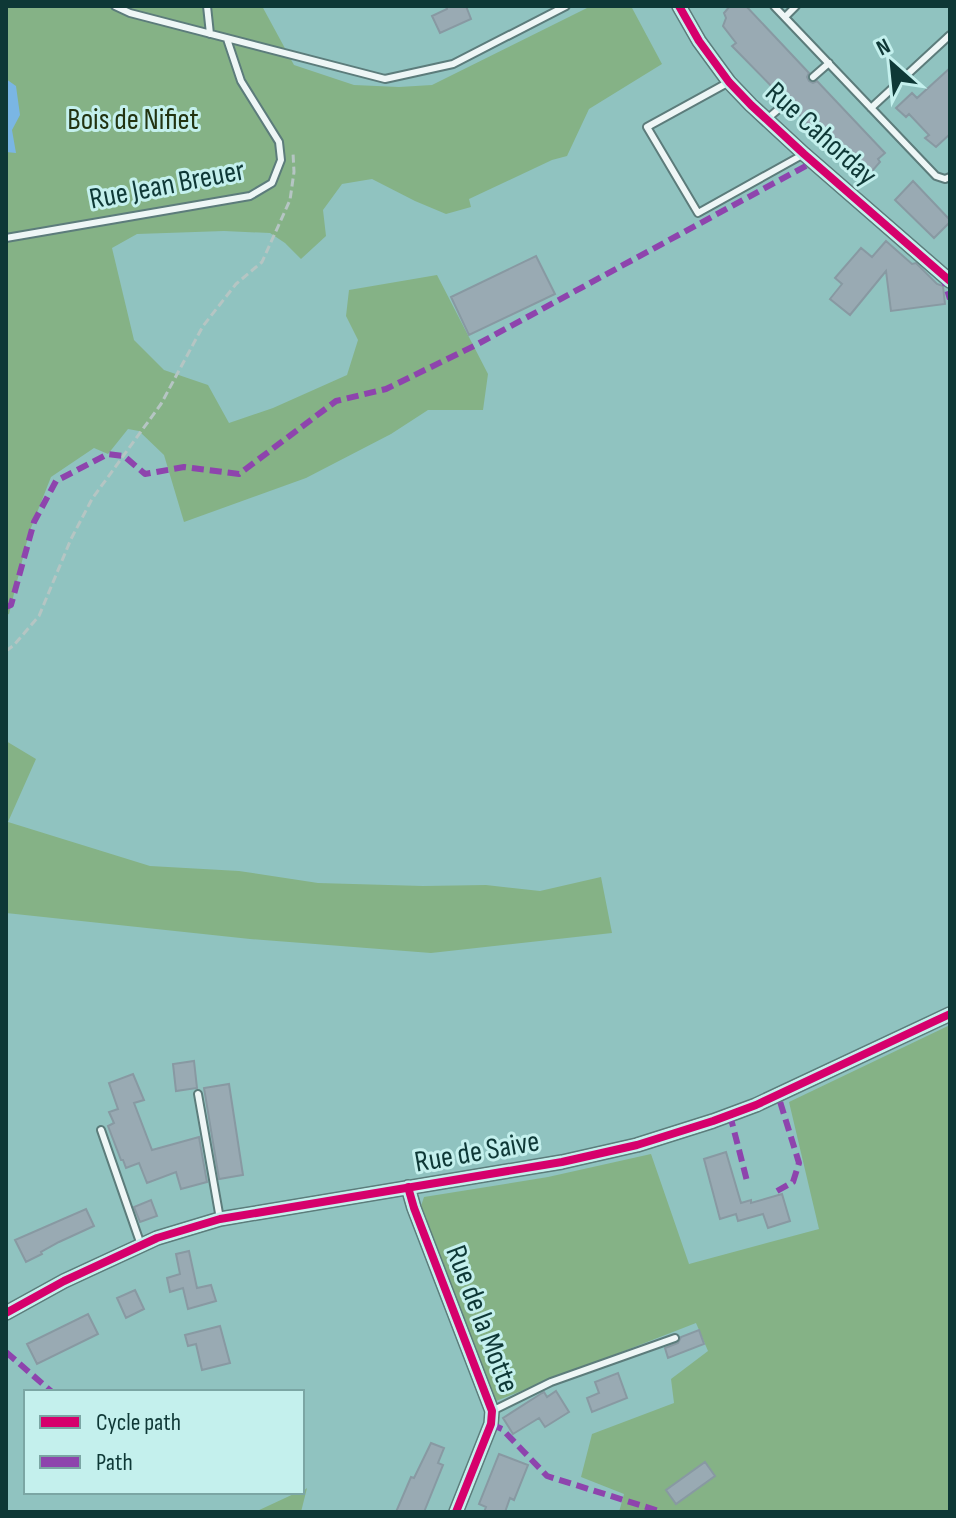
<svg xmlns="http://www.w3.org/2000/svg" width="956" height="1518" font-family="'Sofia Sans Condensed',sans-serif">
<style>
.green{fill:#85b286}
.water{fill:#7ab6e4}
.building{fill:#99aab3;stroke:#8899a2;stroke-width:2}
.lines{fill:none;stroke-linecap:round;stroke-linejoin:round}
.service-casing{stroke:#5c7c7b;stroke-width:10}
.minor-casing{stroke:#5c7c7b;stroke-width:16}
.path{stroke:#b5c5c3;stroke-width:3;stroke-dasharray:8 4;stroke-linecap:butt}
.service{stroke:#eef6f6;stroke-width:6}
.minor{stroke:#eef6f6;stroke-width:12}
.quiet{stroke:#8e44ad;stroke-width:6;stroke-dasharray:12 6;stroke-linecap:butt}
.cycleway-casing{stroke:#c4f0ed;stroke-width:13}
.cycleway{stroke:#d6006c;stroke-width:8}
.labels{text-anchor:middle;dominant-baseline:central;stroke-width:6;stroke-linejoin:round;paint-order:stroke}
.park-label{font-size:30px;fill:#231;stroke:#c4f0ed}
.street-label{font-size:30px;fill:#0e3836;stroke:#c4f0ed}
</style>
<rect width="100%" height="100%" fill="#90c3c0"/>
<!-- green -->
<path class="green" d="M 6,6 L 262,6 L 294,65 L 354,85 L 399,87 L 432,85 L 591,6 L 631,6 L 662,64 L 589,109 L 567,156 L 552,160 L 469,199 L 471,207 L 446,214 L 415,201 L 372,179 L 342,184 L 323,210 L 326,236 L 301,259 L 285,243 L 270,233 L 224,231 L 137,234 L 112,248 L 134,340 L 164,370 L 208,385 L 229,423 L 273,408 L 347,375 L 358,340 L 346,316 L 349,290 L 437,275 L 488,374 L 483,410 L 428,410 L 391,434 L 306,478 L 184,522 L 164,455 L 139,431 L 128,429 L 108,454 L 94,448 L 51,477 L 29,533 L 9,614 L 6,615 Z
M 6,741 L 36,759 L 8,822 L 150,866 L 239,871 L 318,883 L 423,886 L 486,885 L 540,891 L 601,877 L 612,933 L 431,953 L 250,939 L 6,913 Z
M 950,1025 L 950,1512 L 619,1512 L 624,1494 L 581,1477 L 592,1434 L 674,1403 L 671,1379 L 708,1351 L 696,1323 L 496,1401 L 421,1206 L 424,1197 L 548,1177 L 651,1154 L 689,1264 L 819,1229 L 789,1102 Z
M 307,1488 L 301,1512 L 255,1512 L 298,1492 L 302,1492 Z"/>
<!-- water -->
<path class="water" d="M 6,79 L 16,86 L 20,115 L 12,130 L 16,153 L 6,152 Z"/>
<!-- building -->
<path class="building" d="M 446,6 L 466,6 L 471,19 L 440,33 L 432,16 L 447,9 Z
M 730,6 L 746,6 L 809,73 L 807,77 L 809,81 L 813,83 L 817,81 L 885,153 L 878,159 L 880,162 L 873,170 L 858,169 L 844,156 L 841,158 L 791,106 L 793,102 L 791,98 L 787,96 L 783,98 L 732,46 L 736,43 L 723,26 L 726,18 L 724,13 Z
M 950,68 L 950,134 L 936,147 L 925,138 L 929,135 L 909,114 L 906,117 L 896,108 L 912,93 L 917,98 Z
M 913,181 L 950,220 L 950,222 L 934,238 L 895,200 Z
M 886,241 L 912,264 L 916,263 L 937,284 L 943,286 L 945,304 L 891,311 L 886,271 L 850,315 L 830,299 L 842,284 L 835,278 L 861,248 L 872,257 Z
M 536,256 L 555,294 L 469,335 L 451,297 Z
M 194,1061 L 197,1088 L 176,1091 L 173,1064 Z
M 133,1074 L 144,1100 L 134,1103 L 152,1150 L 199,1137 L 207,1182 L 181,1189 L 176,1172 L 147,1183 L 139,1163 L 126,1168 L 123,1160 L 121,1160 L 108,1126 L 114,1123 L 109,1112 L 118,1109 L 109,1083 Z
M 229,1084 L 243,1175 L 219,1179 L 204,1088 Z
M 726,1152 L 741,1203 L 751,1200 L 751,1203 L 782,1194 L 790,1221 L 768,1228 L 763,1214 L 738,1221 L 736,1214 L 720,1219 L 704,1159 Z
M 151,1200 L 157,1216 L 140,1222 L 134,1207 Z
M 86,1209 L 94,1226 L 59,1242 L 41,1252 L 42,1254 L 26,1262 L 15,1240 Z
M 189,1251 L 197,1288 L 211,1285 L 216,1301 L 188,1309 L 183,1288 L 170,1292 L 167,1278 L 180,1274 L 176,1254 Z
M 135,1290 L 144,1309 L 126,1318 L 117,1298 Z
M 88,1314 L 98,1334 L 37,1364 L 27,1344 Z
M 220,1326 L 230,1363 L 202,1370 L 196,1344 L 188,1346 L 185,1335 Z
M 699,1330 L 704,1344 L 668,1358 L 665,1348 L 678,1343 L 681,1337 Z
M 618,1373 L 627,1398 L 592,1412 L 587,1398 L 599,1393 L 595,1382 Z
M 556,1391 L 569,1412 L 545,1427 L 539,1418 L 513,1434 L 503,1418 L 542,1393 L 544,1392 L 547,1397 Z
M 431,1443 L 444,1448 L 438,1463 L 443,1465 L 424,1512 L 396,1512 L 411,1477 L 414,1478 Z
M 499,1454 L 528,1465 L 514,1500 L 510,1498 L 505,1512 L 484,1512 L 486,1507 L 479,1504 Z
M 705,1462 L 715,1476 L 676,1504 L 666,1490 Z"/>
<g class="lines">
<defs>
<path id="service" d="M 115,6 L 130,13 L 385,79 L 453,64 L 566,6
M 207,6 L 210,34
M 774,6 L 936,176 L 945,179 L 950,177
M 785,17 L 796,6
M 813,77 L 829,63
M 729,82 L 647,127 L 698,213 L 804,154
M 871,108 L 950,35
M 767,119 L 787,102
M 6,238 L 250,196 L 272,183 L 281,160 L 279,142 L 241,81 L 227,39
M 198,1094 L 220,1219
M 101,1130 L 141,1245
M 492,1411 L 551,1382 L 675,1338"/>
<path id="minor" d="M 679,6 L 699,41 L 729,82 L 751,105 L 804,154 L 950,281
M 408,1187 L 414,1208 L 492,1411 L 491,1424 L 456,1512
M 6,1313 L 64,1281 L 157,1238 L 220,1219 L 562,1162 L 637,1145 L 713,1121 L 756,1105 L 950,1014"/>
</defs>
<!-- service casing -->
<use href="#service" class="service-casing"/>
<!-- minor casing -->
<use href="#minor" class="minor-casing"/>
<!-- path -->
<path class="path" d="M 6,651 L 14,645 L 39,616 L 71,539 L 92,499 L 161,404 L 203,326 L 236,284 L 262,262 L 290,200 L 294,172 L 293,153 L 291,152"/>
<!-- service -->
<use href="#service" class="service"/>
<!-- minor -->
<use href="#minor" class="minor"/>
<!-- quiet -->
<path class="quiet" d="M 942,274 L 950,299
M 6,607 L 11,605 L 34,522 L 56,481 L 108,454 L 124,456 L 145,474 L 184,467 L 239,474 L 336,401 L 386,389 L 474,346 L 813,162
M 730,1115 L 747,1181
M 777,1191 L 793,1182 L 799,1163 L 778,1095
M 6,1352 L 52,1392
M 491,1424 L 502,1429 L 547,1476 L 659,1511"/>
<defs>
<path id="cycleway" d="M 679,6 L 699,41 L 729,82 L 751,105 L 804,154 L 950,281
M 408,1187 L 414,1208 L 492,1411 L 491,1424 L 456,1512
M 6,1313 L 64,1281 L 157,1238 L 220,1219 L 562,1162 L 637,1145 L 713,1121 L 756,1105 L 950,1014"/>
</defs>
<!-- cycleway casing -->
<use href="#cycleway" class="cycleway-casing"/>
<!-- cycleway -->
<use href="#cycleway" class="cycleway"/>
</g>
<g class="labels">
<!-- park labels -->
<g class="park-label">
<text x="133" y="120">Bois de Nifiet</text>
</g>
<!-- street labels -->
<g class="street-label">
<text transform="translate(821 134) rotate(42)">Rue Cahorday</text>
<text transform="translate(167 185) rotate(-11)">Rue Jean Breuer</text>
<text transform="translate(477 1152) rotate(-10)">Rue de Saive</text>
<text transform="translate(482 1319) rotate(69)">Rue de la Motte</text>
</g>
</g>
<!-- border -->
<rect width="956" height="1518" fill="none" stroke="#0e3836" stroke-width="16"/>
<!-- legend -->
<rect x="24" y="1390" width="280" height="104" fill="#c4f0ed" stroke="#7ba6a4" stroke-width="2"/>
<rect x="40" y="1416" width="40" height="12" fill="#d6006c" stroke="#7ba6a4" stroke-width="2"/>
<text x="96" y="1430" font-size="24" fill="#0e3836">Cycle path</text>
<rect x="40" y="1456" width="40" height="12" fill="#8e44ad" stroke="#7ba6a4" stroke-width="2"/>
<text x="96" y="1470" font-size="24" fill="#0e3836">Path</text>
<!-- north arrow -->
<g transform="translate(892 64) rotate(333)" stroke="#c4f0ed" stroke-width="6" paint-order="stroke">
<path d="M0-6L14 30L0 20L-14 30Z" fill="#0e3836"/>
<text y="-12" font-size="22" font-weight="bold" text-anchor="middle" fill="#0e3836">N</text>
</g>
</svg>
